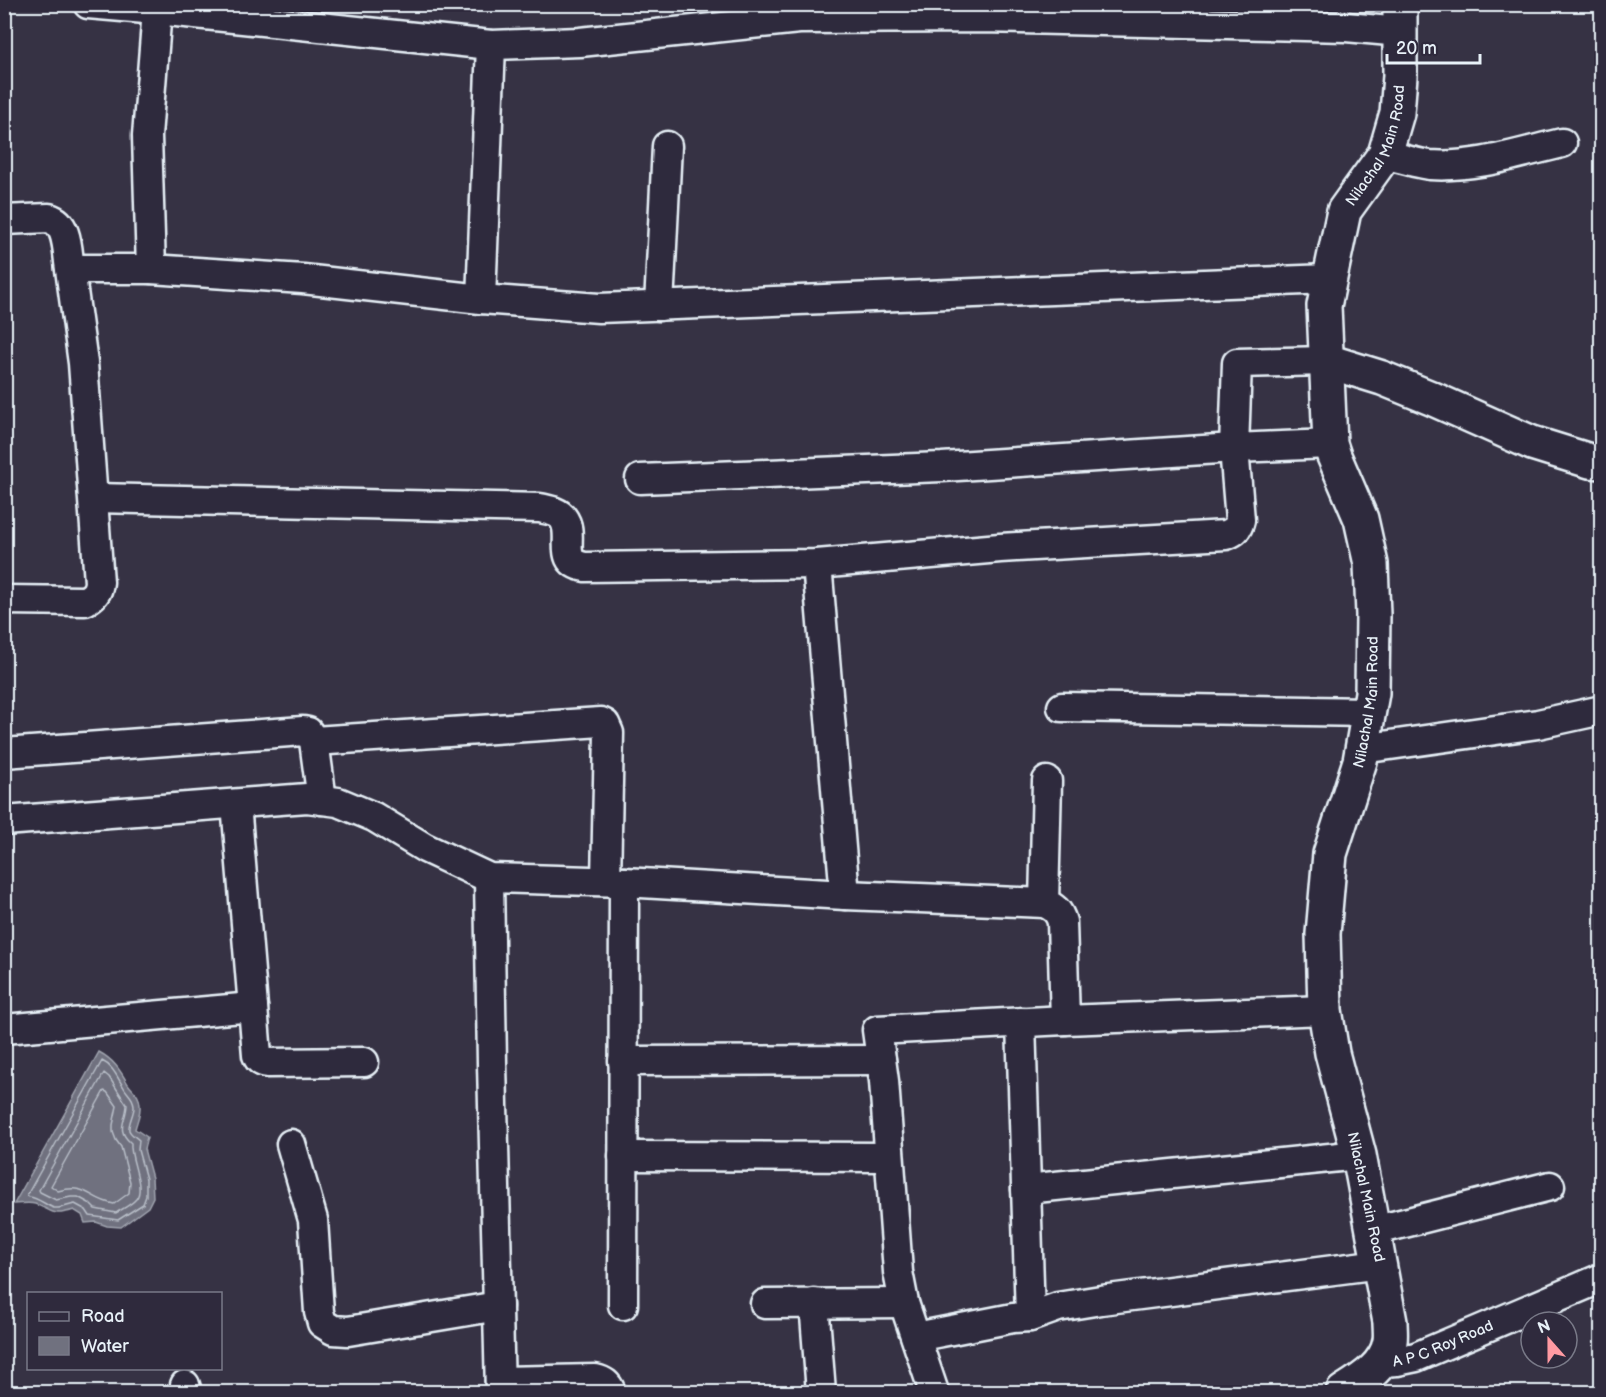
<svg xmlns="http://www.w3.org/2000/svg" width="1606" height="1397" font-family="'Balsamiq Sans',sans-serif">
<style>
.water{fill:#70717f;stroke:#a0a4af;stroke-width:1.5}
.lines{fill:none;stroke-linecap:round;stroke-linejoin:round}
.shore{stroke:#b8bec8;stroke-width:1.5}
.minor-casing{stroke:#e8f1f8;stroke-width:33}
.tertiary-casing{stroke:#e8f1f8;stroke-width:38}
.minor{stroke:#2f2a3d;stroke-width:28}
.tertiary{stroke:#2f2a3d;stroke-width:33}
.labels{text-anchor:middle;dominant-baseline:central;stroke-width:4.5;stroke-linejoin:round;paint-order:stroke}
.street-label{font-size:15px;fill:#e8f1f8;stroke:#2f2a3d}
</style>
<rect width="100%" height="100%" fill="#363244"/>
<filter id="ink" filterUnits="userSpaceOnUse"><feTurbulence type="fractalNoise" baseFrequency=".0167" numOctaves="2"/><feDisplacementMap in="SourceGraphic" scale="12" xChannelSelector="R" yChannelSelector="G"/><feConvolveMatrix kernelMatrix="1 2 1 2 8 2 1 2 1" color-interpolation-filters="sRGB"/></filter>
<g filter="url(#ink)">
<!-- water -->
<path class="water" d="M 99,1052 C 114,1060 120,1070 128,1084 C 133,1091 140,1095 140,1105 C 141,1113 137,1121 135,1129 L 147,1137 L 144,1149 L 152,1178 L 153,1197 L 148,1207 L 121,1227 L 107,1226 L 96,1222 L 85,1223 L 82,1215 L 74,1210 C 51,1217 54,1211 35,1204 C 29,1202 21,1204 14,1204 Z"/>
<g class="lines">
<!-- shore -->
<path class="shore" d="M 102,1061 C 113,1066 117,1077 123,1086 C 127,1094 134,1097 134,1107 C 134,1114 128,1123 129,1130 C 130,1134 136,1137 139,1140 L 138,1150 L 146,1179 L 146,1196 L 143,1204 L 118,1220 L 90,1216 L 86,1210 L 75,1204 C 68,1205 61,1209 54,1208 C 45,1205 39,1198 29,1197 L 27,1195 Z
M 104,1073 L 109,1077 L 127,1105 C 126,1122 115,1129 131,1143 C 129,1158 146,1188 136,1199 C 131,1205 122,1209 116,1213 L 95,1209 L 89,1203 L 78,1197 L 71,1197 L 56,1200 L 40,1192 L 39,1190 Z
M 104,1091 L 107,1092 L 117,1106 L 113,1125 L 113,1132 L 116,1140 L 121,1147 L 130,1182 L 129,1193 L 114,1204 C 88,1199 88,1183 58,1191 L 51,1186 Z"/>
<defs>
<g id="minor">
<path d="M 88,4 L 157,10 L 491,45 L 580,42 L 799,19 L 984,18 L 1346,27 L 1401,32"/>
<path d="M 157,10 L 147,136 L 151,269 L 303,279 L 481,299 L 599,308 L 1329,279"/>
<path d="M 1385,154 C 1399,158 1415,163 1430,165 C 1475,168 1519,153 1562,143"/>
<path d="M 4,220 L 49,218 C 69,223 67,253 70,269"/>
<path d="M 481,299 L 491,45"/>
<path d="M 659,306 L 667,146"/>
<path d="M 640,479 L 942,467 L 1234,448 L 1330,444"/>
<path d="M 94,498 L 540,508 C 548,510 558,511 563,518 C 576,535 555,562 585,567 L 817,564 L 1000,548 L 1226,535 C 1234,532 1238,529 1240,520 L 1234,448 L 1237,363 L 1327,361"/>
<path d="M 817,564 L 845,895"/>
<path d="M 4,600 L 85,601 C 94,596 98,592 99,582 L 83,363 L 70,269 L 151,269"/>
<path d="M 1062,707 L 1368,712"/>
<path d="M 314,741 L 601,722 L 605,724 L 609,733 L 606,881"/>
<path d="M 1362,749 L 1538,724 L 1602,710"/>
<path d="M 4,753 L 303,731 L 308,732 L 314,741 L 322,800"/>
<path d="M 236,804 L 257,1055 C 259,1061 262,1062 268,1063 L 364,1062"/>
<path d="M 4,821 L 307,798 L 338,802 L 374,817 L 425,848 L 489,878 L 624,882 L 845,895 L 1044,903 C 1054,907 1059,911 1062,922 L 1065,1020 L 1325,1010"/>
<path d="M 489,878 L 492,1063 L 500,1392"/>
<path d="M 1044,903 L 1047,781"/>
<path d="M 1021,1022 L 1030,1317"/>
<path d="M 4,1029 L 253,1007"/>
<path d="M 623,1061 L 881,1060"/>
<path d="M 291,1144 L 313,1220 L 319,1312 L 322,1323 L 333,1330 L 348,1331 L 498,1306"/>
<path d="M 623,1156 L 889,1157"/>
<path d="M 1026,1189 L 1359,1155"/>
<path d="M 1373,1231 L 1550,1186"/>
<path d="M 814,1303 L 821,1392"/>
<path d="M 765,1304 L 904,1303"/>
<path d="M 623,1305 L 624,882"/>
<path d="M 916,1337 L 1013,1318 L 1030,1317 L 1058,1307 L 1101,1300 L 1380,1264"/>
<path id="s1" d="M 1382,1362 L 1397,1361 L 1416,1357 L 1602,1278"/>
<path d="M 500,1381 L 595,1379 C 604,1381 608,1384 611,1392"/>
<path d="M 185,1385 L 187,1392"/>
<path d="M 934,1392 L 904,1303 L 898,1272 L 884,1081 L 877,1030 L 1065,1020"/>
</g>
<g id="tertiary">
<path d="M 1327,361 L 1382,378 L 1431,398 L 1532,443 L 1590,461 L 1602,462"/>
<path id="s2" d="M 1343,1392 C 1362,1380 1386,1366 1390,1341 C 1391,1335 1390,1328 1390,1322 L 1359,1155 L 1332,1053 L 1325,1010 L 1323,934 L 1330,854 L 1360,761 L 1372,693 L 1373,615 L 1371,564 L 1361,519 L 1334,456 L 1330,444 L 1324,306 L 1344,211 L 1385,154 L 1397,113 L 1400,76 L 1400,4"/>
</g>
</defs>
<!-- minor casing -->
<use href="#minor" class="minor-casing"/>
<!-- tertiary casing -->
<use href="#tertiary" class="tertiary-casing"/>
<!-- minor -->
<use href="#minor" class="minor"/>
<!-- tertiary -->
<use href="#tertiary" class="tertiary"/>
</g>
</g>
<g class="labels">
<!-- street labels -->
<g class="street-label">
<text stroke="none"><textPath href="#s2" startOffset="1299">Nilachal Main Road</textPath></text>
<text stroke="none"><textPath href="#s2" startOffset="723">Nilachal Main Road</textPath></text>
<text transform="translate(1366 1197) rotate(78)">Nilachal Main Road</text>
<text stroke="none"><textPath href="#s1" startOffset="64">A P C Roy Road</textPath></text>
</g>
</g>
<!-- margin -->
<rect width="1606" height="1397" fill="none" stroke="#2f2a3d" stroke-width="24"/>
<rect x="12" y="12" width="1582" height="1373" fill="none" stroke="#e8f1f8" stroke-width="2" filter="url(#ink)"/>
<!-- legend -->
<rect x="27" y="1292" width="195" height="78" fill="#2f2a3d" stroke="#797a88" stroke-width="1.5"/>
<rect x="39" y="1312" width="30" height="9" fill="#2f2a3d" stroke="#797a88" stroke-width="1.5"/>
<text x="81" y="1322" font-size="18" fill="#e8f1f8">Road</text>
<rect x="39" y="1337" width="30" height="18" fill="#70717f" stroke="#797a88" stroke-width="1.5"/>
<text x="81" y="1352" font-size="18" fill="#e8f1f8">Water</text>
<!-- north arrow -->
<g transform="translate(1549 1340) rotate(339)"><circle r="28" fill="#2f2a3d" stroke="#797a88" stroke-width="1.5"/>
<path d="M0-4.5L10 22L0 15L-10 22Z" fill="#ff9aa2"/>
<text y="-9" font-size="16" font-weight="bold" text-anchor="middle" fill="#e8f1f8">N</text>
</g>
<!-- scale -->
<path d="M1387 54v9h93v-9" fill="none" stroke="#e8f1f8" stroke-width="3"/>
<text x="1396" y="54" font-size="18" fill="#e8f1f8" stroke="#2f2a3d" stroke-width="4.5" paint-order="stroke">20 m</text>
</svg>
